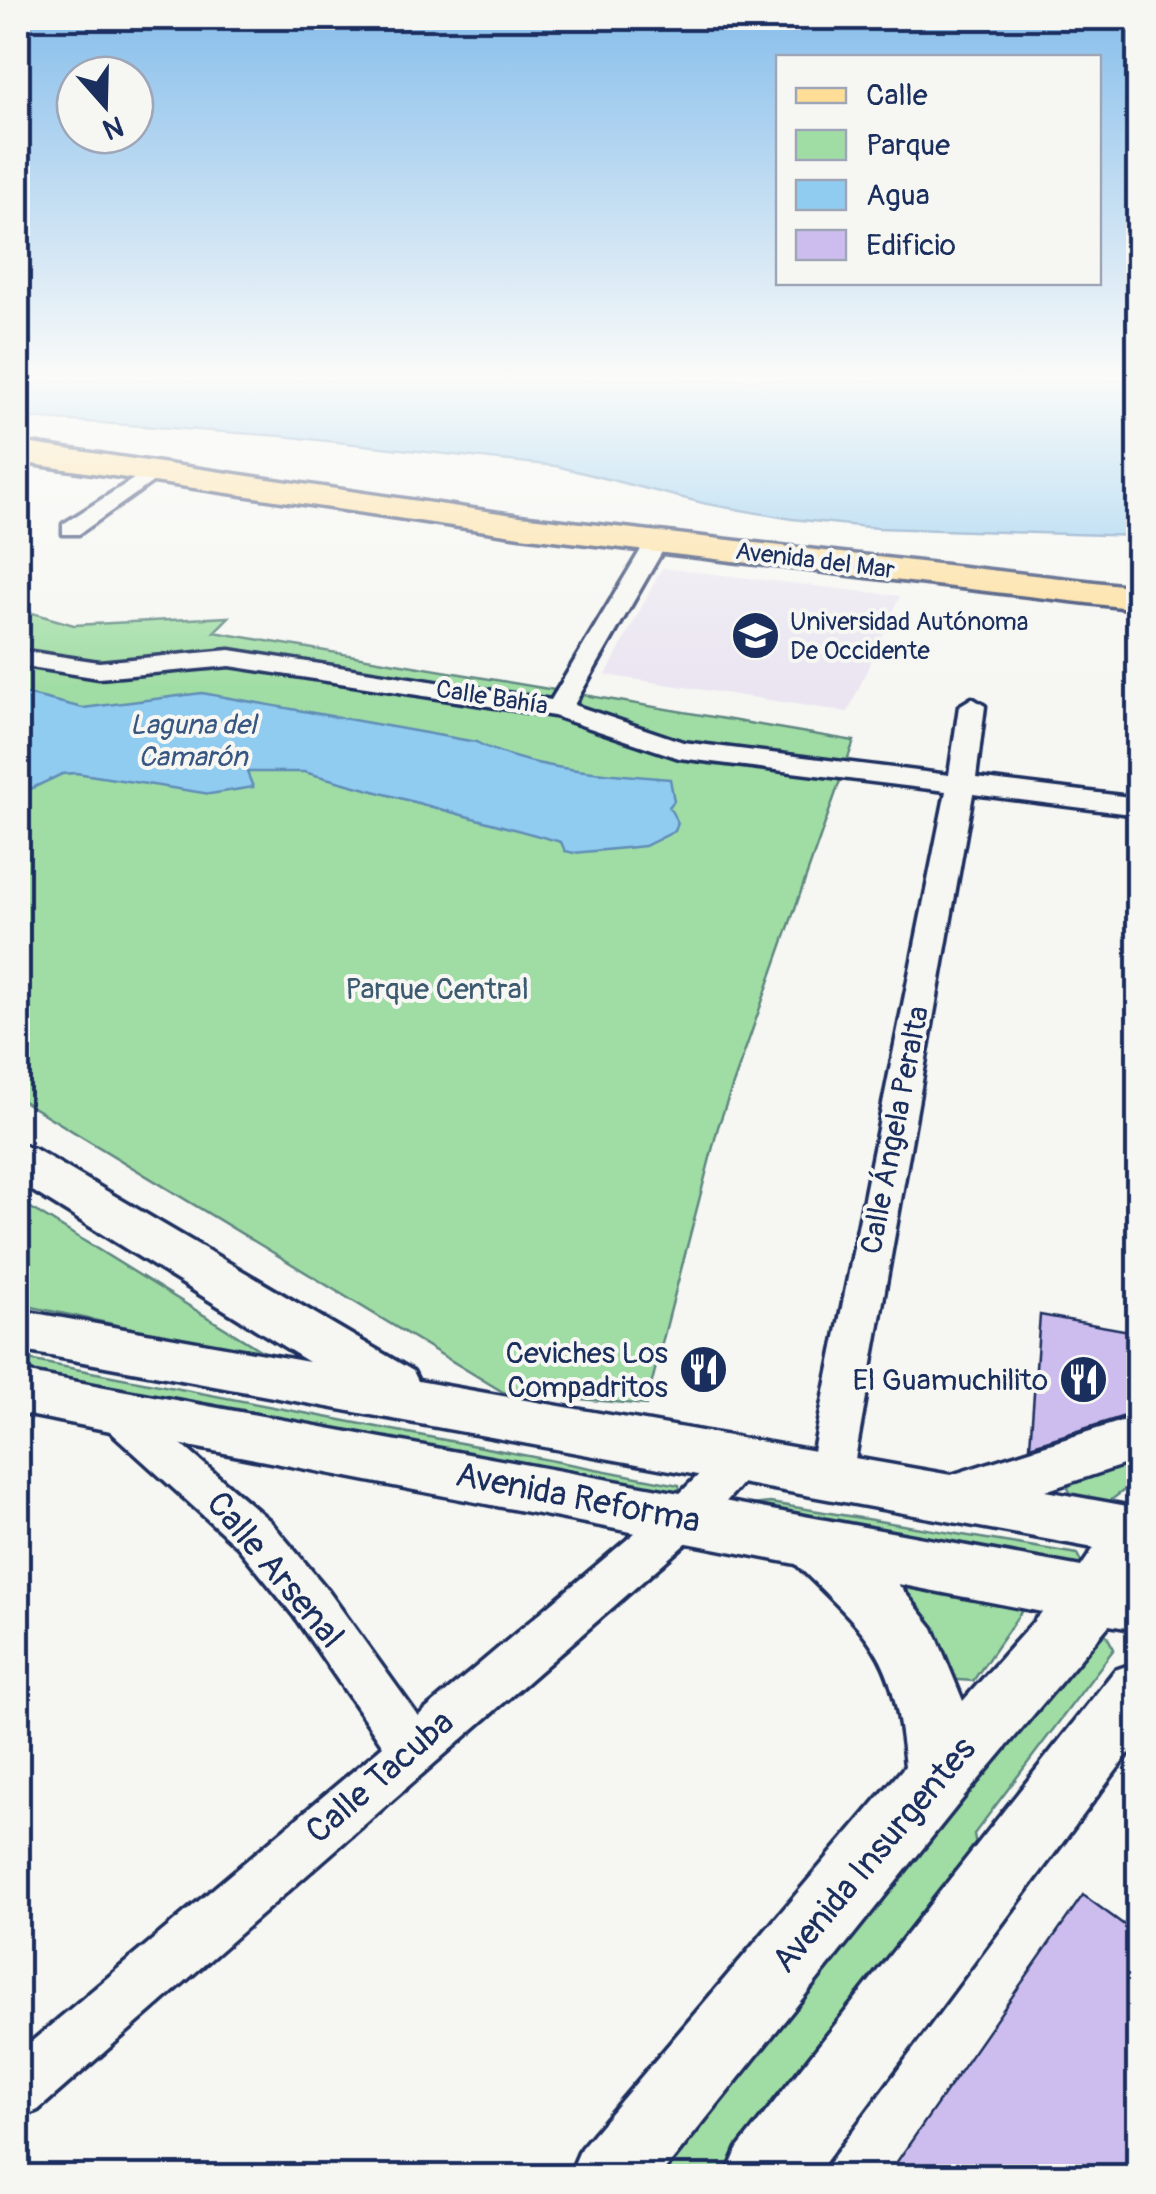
<svg xmlns="http://www.w3.org/2000/svg" width="1156" height="2194" font-family="Pangolin,sans-serif">
<style>
.built{fill:#eae5f1}
.green{fill:#a0dda4;stroke:#5e8681;stroke-width:2.5}
.water{fill:#90cbf0;stroke:#618db6;stroke-width:2.5}
.building{fill:#cdbdee;stroke:#1b2f5e;stroke-width:2.5}
.lines{fill:none;stroke-linecap:round;stroke-linejoin:round}
.street-casing{stroke:#1b2f5e;stroke-width:7}
.secondary-casing{stroke:#1b2f5e;stroke-width:7}
.primary-casing{stroke:#1b2f5e;stroke-width:7}
.street{fill:#f6f6f2;fill-rule:evenodd}
.secondary{fill:#f6f6f2;fill-rule:evenodd}
.primary{fill:#fedd96;fill-rule:evenodd}
.labels{text-anchor:middle;dominant-baseline:central;stroke-width:8;stroke-linejoin:round;paint-order:stroke}
.far-street-label{font-size:25px;fill:#1b2f5e;stroke:#f6f6f2}
.far-poi-label{font-size:25px;fill:#1b2f5e;stroke:#f6f6f2;text-anchor:start}
.far-water-label{font-size:28px;font-style:italic;fill:#385682;stroke:#f6f6f2}
.park-label{font-size:30px;fill:#3c5a70;stroke:#f6f6f2}
.street-label{font-size:30px;fill:#1b2f5e;stroke:#f6f6f2}
.poi-label{font-size:30px;fill:#1b2f5e;stroke:#f6f6f2;text-anchor:end}
.near-street-label{font-size:35px;fill:#1b2f5e;stroke:#f6f6f2}
</style>
<rect width="100%" height="100%" fill="#f6f6f2"/>
<filter id="ink" filterUnits="userSpaceOnUse"><feTurbulence type="fractalNoise" baseFrequency=".01" numOctaves="2"/><feDisplacementMap in="SourceGraphic" scale="20" xChannelSelector="R" yChannelSelector="G"/><feConvolveMatrix kernelMatrix="1 2 1 2 8 2 1 2 1" color-interpolation-filters="sRGB"/></filter>
<g filter="url(#ink)">
<!-- built -->
<path class="built" d="M 662,568 L 900,596 L 848,712 L 606,675 Z"/>
<!-- green -->
<path class="green" d="M 18,609 L 74,625 L 229,617 L 214,632 L 854,741 L 718,1127 L 646,1405 L 503,1392 L 18,1098 Z
M 18,1200 L 273,1358 L 18,1304 Z
M 18,1358 L 679,1485 L 680,1493 L 667,1509 L 18,1383 Z
M 1118,1465 L 1129,1469 L 1136,1481 L 1106,1504 L 1074,1500 L 1068,1488 L 1072,1480 Z
M 770,1503 L 1077,1554 L 1083,1566 L 1066,1571 L 756,1519 L 751,1505 Z
M 900,1578 L 1030,1599 L 973,1681 L 944,1679 Z
M 1099,1622 L 1114,1649 L 974,1834 L 979,1866 L 744,2176 L 662,2176 Z"/>
<!-- water -->
<path class="water" d="M 18,380 L 1138,380 L 1138,536 L 878,528 L 792,519 L 707,504 L 556,466 L 282,436 L 31,418 L 18,416 Z
M 18,692 L 83,708 L 202,693 L 476,742 C 532,771 608,773 670,779 L 674,801 L 669,807 L 678,823 L 675,831 L 645,846 L 574,853 L 565,851 L 561,842 L 304,772 L 247,772 L 253,787 L 210,794 L 76,773 L 62,774 L 18,795 Z"/>
<!-- building -->
<path class="building" d="M 1040,1315 L 1135,1332 L 1128,1415 L 1030,1446 Z
M 1083,1895 L 1138,1935 L 1138,2176 L 887,2176 Z"/>
<g class="lines">
<defs>
<path id="street" d="M 154,466 L 161,468 L 161,476 L 79,534 L 63,534 L 63,524 Z
M 656,536 L 667,543 L 574,705 L 683,742 L 949,775 L 959,706 L 972,698 L 985,706 L 976,778 L 1138,798 L 1138,815 L 973,794 L 852,1476 L 845,1488 L 830,1493 L 815,1488 L 808,1476 L 946,791 L 679,758 L 554,716 L 230,666 L 99,678 L 18,665 L 18,650 L 99,662 L 230,650 L 551,700 L 645,543 Z
M 115,1395 L 130,1400 L 270,1521 L 326,1588 L 418,1716 L 668,1505 L 725,1449 L 740,1444 L 755,1449 L 762,1461 L 700,1531 L 38,2110 L 18,2119 L 18,2053 L 383,1746 L 294,1616 L 238,1547 L 100,1422 L 94,1411 L 100,1400 Z"/>
<path id="secondary" d="M 18,1144 L 35,1149 L 413,1371 L 418,1381 L 951,1475 L 1138,1416 L 1138,1460 L 1045,1491 L 1138,1508 L 1138,1630 L 1109,1625 L 964,1797 L 660,2176 L 569,2176 L 581,2148 L 905,1766 C 894,1652 874,1641 796,1564 L 18,1413 L 18,1371 L 1081,1567 L 1094,1548 L 18,1350 L 18,1310 L 309,1362 L 18,1182 ZM 898,1584 L 1042,1612 L 963,1701 L 933,1628 Z
M 1138,1662 L 1138,1741 L 815,2176 L 726,2176 L 738,2148 L 1115,1670 Z"/>
<path id="primary" d="M 18,442 L 520,516 L 1138,587 L 1138,609 L 520,536 L 18,462 Z"/>
</defs>
<!-- street casing -->
<use href="#street" class="street-casing"/>
<!-- secondary casing -->
<use href="#secondary" class="secondary-casing"/>
<!-- primary casing -->
<use href="#primary" class="primary-casing"/>
<!-- street -->
<use href="#street" class="street"/>
<!-- secondary -->
<use href="#secondary" class="secondary"/>
<!-- primary -->
<use href="#primary" class="primary"/>
</g>
</g>
<!-- sky -->
<linearGradient id="sky" x2="0" y2="1"><stop stop-color="#85bdeb"/><stop offset="0.55" stop-color="#fbfbf9"/><stop offset="1" stop-color="#fbfbf9" stop-opacity="0"/></linearGradient>
<rect width="1156" height="687" fill="url(#sky)"/>
<!-- icons -->
<defs>
<symbol id="university-disc" viewBox="-11 -11 22 22"><circle r="9.5" fill="#1b2f5e" stroke="#f6f6f2"/><path d="M0-5L7-2L0 1L-7-2ZM-4 1L0 2.5L4 1V4Q0 6-4 4Z" fill="#fff"/></symbol>
<symbol id="restaurant-disc" viewBox="-11 -11 22 22"><circle r="9.5" fill="#1b2f5e" stroke="#f6f6f2"/><path d="M-5-6h1v4h1v-4h1v4h1v-4h1v5L-1.5 .5V6h-2V.5L-5-1ZM5-6V6H3V1.5H1.5Q1.5-4 5-6Z" fill="#fff"/></symbol>
</defs>
<g fill-rule="evenodd">
<use href="#university-disc" x="728" y="608" width="55" height="55"/>
<use href="#restaurant-disc" x="676" y="1342" width="55" height="55"/>
<use href="#restaurant-disc" x="1056" y="1352" width="55" height="55"/>
</g>
<g class="labels">
<!-- far-street labels -->
<g class="far-street-label">
<text transform="translate(815 561) rotate(7)">Avenida del Mar</text>
<text transform="translate(492 698) rotate(9)">Calle Bahía</text>
</g>
<!-- far-poi labels -->
<g class="far-poi-label">
<text x="790" y="622">Universidad Autónoma<tspan x="790" dy="29">De Occidente</tspan></text>
</g>
<!-- far-water labels -->
<g class="far-water-label">
<text x="193" y="725">Laguna del<tspan x="193" dy="32">Camarón</tspan></text>
</g>
<!-- park labels -->
<g class="park-label">
<text x="437" y="989">Parque Central</text>
</g>
<!-- street labels -->
<g class="street-label">
<text transform="translate(895 1130) rotate(-79)">Calle Ángela Peralta</text>
</g>
<!-- poi labels -->
<g class="poi-label">
<text x="668" y="1353">Ceviches Los<tspan x="668" dy="34">Compadritos</tspan></text>
<text x="1048" y="1380">El Guamuchilito</text>
</g>
<!-- near-street labels -->
<g class="near-street-label">
<text transform="translate(578 1498) rotate(11)">Avenida Reforma</text>
<text transform="translate(275 1570) rotate(50)">Calle Arsenal</text>
<text transform="translate(380 1777) rotate(-41)">Calle Tacuba</text>
<text transform="translate(874 1855) rotate(-50)">Avenida Insurgentes</text>
</g>
</g>
<!-- margin -->
<rect width="1156" height="2194" fill="none" stroke="#f6f6f2" stroke-width="60"/>
<rect x="30" y="30" width="1096" height="2134" fill="none" stroke="#1b2f5e" stroke-width="4" filter="url(#ink)"/>
<!-- legend -->
<rect x="776" y="55" width="325" height="230" fill="#f6f6f2" stroke="#9ea6b7" stroke-width="2.5"/>
<rect x="796" y="88" width="50" height="15" fill="#fedd96" stroke="#9ea6b7" stroke-width="2.5"/>
<text x="866" y="105" font-size="30" fill="#1b2f5e">Calle</text>
<rect x="796" y="130" width="50" height="30" fill="#a0dda4" stroke="#9ea6b7" stroke-width="2.5"/>
<text x="866" y="155" font-size="30" fill="#1b2f5e">Parque</text>
<rect x="796" y="180" width="50" height="30" fill="#90cbf0" stroke="#9ea6b7" stroke-width="2.5"/>
<text x="866" y="205" font-size="30" fill="#1b2f5e">Agua</text>
<rect x="796" y="230" width="50" height="30" fill="#cdbdee" stroke="#9ea6b7" stroke-width="2.5"/>
<text x="866" y="255" font-size="30" fill="#1b2f5e">Edificio</text>
<!-- north arrow -->
<g transform="translate(105 105) rotate(160)"><circle r="48" fill="#f6f6f2" stroke="#9ea6b7" stroke-width="2.5"/>
<path d="M0-8L18 38L0 25L-18 38Z" fill="#1b2f5e"/>
<text y="-15" font-size="28" font-weight="bold" text-anchor="middle" fill="#1b2f5e">N</text>
</g>
</svg>
